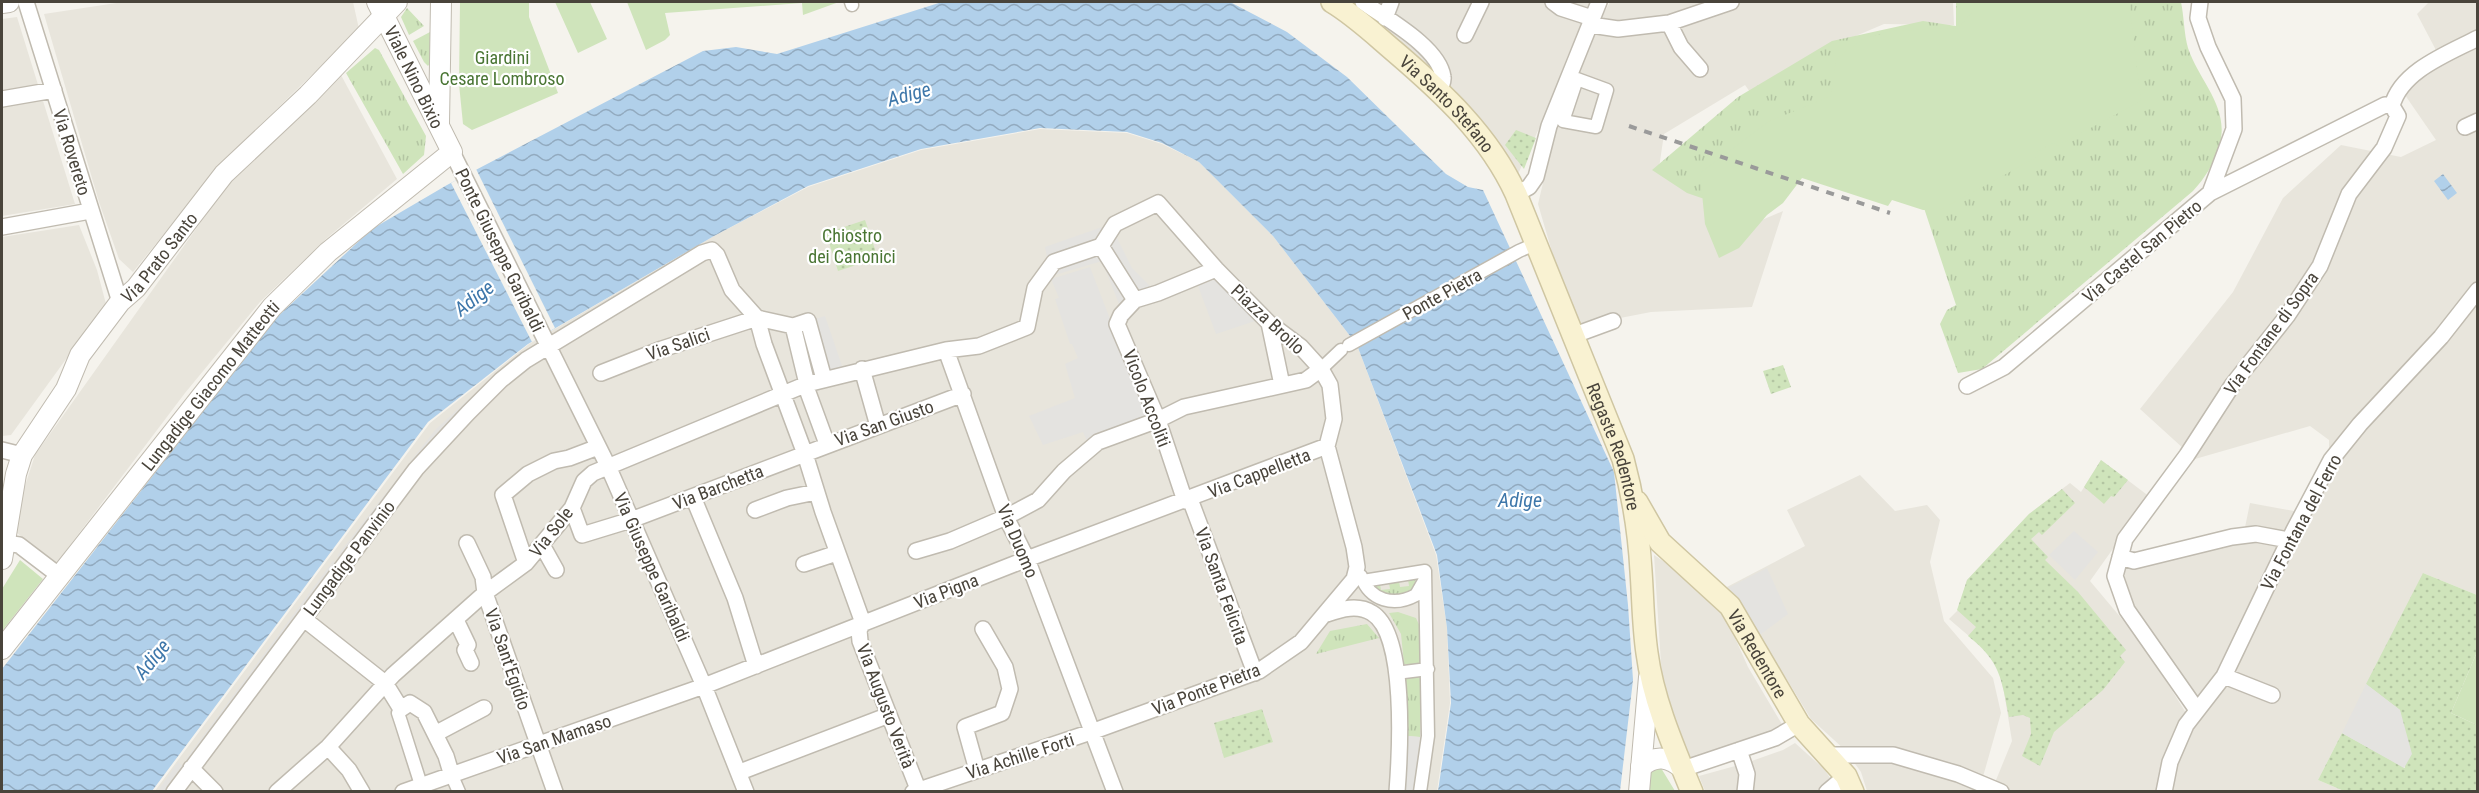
<svg xmlns="http://www.w3.org/2000/svg" width="2479" height="793" font-family="'Roboto Condensed',sans-serif">
<style>
.residential{fill:#e8e5dc}
.grass{fill:url(#grass-tufts)}
.park{fill:#cfe4bb}
.garden{fill:url(#garden-dots)}
.parking{fill:#e4e3e0}
.water{fill:url(#water-waves)}
.pier{fill:#f5f3ed}
.lines{fill:none;stroke-linecap:round;stroke-linejoin:round}
.pedestrian-casing{stroke:#c0bbb0;stroke-width:15}
.minor-casing{stroke:#c0bbb0;stroke-width:18}
.tertiary-casing{stroke:#c0bbb0;stroke-width:22}
.secondary-casing{stroke:#cfc6a2;stroke-width:24}
.pedestrian{stroke:#fff;stroke-width:12}
.minor{stroke:#fff;stroke-width:15}
.tertiary{stroke:#fff;stroke-width:20}
.secondary{stroke:#f9f2d2;stroke-width:21}
.rail{stroke:#9a9a9a;stroke-width:4;stroke-dasharray:8 8;stroke-linecap:butt}
.labels{text-anchor:middle;dominant-baseline:central;stroke-width:4.5;stroke-linejoin:round;paint-order:stroke}
.park-label{font-size:18px;fill:#497533;stroke:#fff}
.street-label{font-size:18px;fill:#49443b;stroke:#fff}
.water-label{font-size:20px;font-style:italic;fill:#3e77aa;stroke:#fff}
</style>
<defs>
<pattern id="grass-tufts" width="24" height="20" patternUnits="userSpaceOnUse" patternTransform="scale(1.5)"><rect width="24" height="20" fill="#cfe4bb"/><path d="M3 7l-1-3M5 7V3M7 7l1-3M15 17l-1-3M17 17v-4M19 17l1-3" fill="none" stroke="#b3c5a2"/></pattern>
<pattern id="garden-dots" width="8" height="8" patternUnits="userSpaceOnUse" patternTransform="scale(1.5)"><rect width="8" height="8" fill="#cfe4bb"/><path d="M2 2h.1M6 6h.1" fill="none" stroke="#b3c5a2" stroke-width="1.8" stroke-linecap="round"/></pattern>
<pattern id="water-waves" width="16" height="10" patternUnits="userSpaceOnUse" patternTransform="scale(1.5)"><rect width="16" height="10" fill="#b1d0ea"/><path d="M0 5q4-4 8 0t8 0" fill="none" stroke="#92aabf"/></pattern>
</defs>
<rect width="100%" height="100%" fill="#f5f3ed"/>
<!-- residential -->
<path class="residential" d="M 123,2 L 353,2 L 359,29 L 223,161 L 133,272 L 119,259 L 99,202 L 44,14 Z
M 1343,2 L 1591,2 L 1567,57 L 1547,111 L 1518,174 L 1489,129 L 1454,89 L 1402,43 Z
M 1610,2 L 1953,2 L 1954,25 L 1884,24 L 1837,44 L 1770,120 L 1745,85 L 1664,134 L 1659,168 L 1696,185 L 1722,237 L 1783,211 L 1752,307 L 1651,312 L 1574,327 L 1538,204 L 1559,116 L 1578,59 Z
M 2429,2 L 2477,2 L 2477,595 L 2423,573 L 2404,768 L 2342,733 L 2318,780 L 2344,791 L 2169,791 L 2173,765 L 2203,707 L 2130,603 L 2122,562 L 2242,542 L 2250,503 L 2299,512 L 2329,457 L 2329,440 L 2310,426 L 2195,459 L 2140,409 L 2233,292 L 2283,198 L 2341,145 L 2401,157 L 2436,140 L 2396,82 L 2438,54 L 2417,14 Z
M 17,17 L 75,204 L 2,216 L 2,19 Z
M 341,75 L 397,179 L 327,238 L 260,302 L 185,393 L 55,565 L 17,533 L 22,495 L 35,455 L 228,184 L 274,135 Z
M 1040,129 L 1127,133 L 1162,144 L 1199,162 L 1273,236 L 1357,345 L 1436,555 L 1447,628 L 1450,703 L 1437,791 L 154,792 L 430,423 L 529,344 L 714,236 L 808,187 L 921,150 Z
M 79,225 L 97,270 L 106,304 L 11,435 L 2,436 L 2,237 Z
M 2101,460 L 2150,497 L 2090,581 L 2143,644 L 2186,713 L 2167,760 L 2159,791 L 2010,792 L 1994,785 L 2012,741 L 2004,692 L 1997,665 L 1984,649 L 1949,619 L 1958,610 L 1967,580 L 2029,514 L 2070,483 L 2081,492 Z
M 1860,475 L 1895,511 L 1927,505 L 1940,520 L 1930,562 L 1944,621 L 1993,678 L 2001,713 L 1979,791 L 1867,791 L 1861,772 L 1845,750 L 1811,719 L 1786,678 L 1765,655 L 1725,588 L 1805,546 L 1787,510 Z
M 1654,555 L 1696,583 L 1723,611 L 1748,667 L 1783,726 L 1740,744 L 1691,758 L 1664,710 Z
M 1795,743 L 1824,769 L 1839,791 L 1705,791 L 1699,776 L 1746,763 L 1783,750 Z"/>
<!-- grass -->
<path class="grass" d="M 1956,2 L 2181,2 C 2184,16 2184,34 2188,48 C 2200,83 2231,108 2219,147 C 2213,165 2205,178 2193,191 L 1982,369 L 1958,373 L 1940,324 L 1947,310 L 1956,305 L 1924,208 L 1798,169 L 1748,214 L 1687,193 L 1652,170 L 1738,97 L 1832,41 L 1923,21 L 1956,26 Z
M 407,8 L 424,26 L 409,35 L 401,17 Z
M 430,32 L 431,62 L 428,66 L 424,62 L 413,41 Z
M 375,48 L 379,50 L 426,136 L 424,155 L 403,174 L 346,73 Z
M 1416,578 L 1413,589 C 1399,599 1384,597 1372,585 L 1380,584 L 1381,590 L 1390,589 L 1389,583 L 1399,581 L 1400,587 L 1409,586 L 1408,579 Z
M 1398,612 L 1416,618 L 1421,629 L 1421,664 L 1404,664 L 1401,634 L 1389,613 Z
M 1367,624 L 1379,638 L 1316,654 L 1330,631 Z
M 1422,677 L 1420,737 L 1408,736 L 1404,678 Z"/>
<!-- park -->
<path class="park" d="M 460,2 L 529,2 L 529,17 L 558,93 L 472,130 L 463,124 L 459,84 Z
M 555,2 L 590,2 L 607,39 L 578,53 Z
M 627,2 L 839,2 L 803,15 L 802,3 L 665,13 L 670,35 L 665,40 L 646,50 Z
M 1981,2 L 2129,2 L 2141,101 L 2057,146 L 2054,142 L 2037,152 L 2039,156 L 1940,210 L 1923,210 L 1892,200 L 1888,206 L 1802,178 L 1783,203 L 1767,215 L 1739,248 L 1719,258 L 1705,224 L 1700,173 L 1768,122 L 1831,96 L 1836,59 L 1863,39 L 1892,31 L 1958,28 Z
M 20,560 L 43,579 L 2,631 L 2,589 Z
M 2477,652 L 2477,725 L 2451,713 Z
M 1661,768 L 1675,791 L 1644,792 L 1649,771 Z"/>
<!-- garden -->
<path class="garden" d="M 1516,130 L 1536,138 L 1524,169 L 1505,145 Z
M 865,220 L 878,258 L 838,271 L 826,233 Z
M 1783,365 L 1791,387 L 1771,394 L 1763,371 Z
M 2101,460 L 2128,480 L 2114,497 L 2111,496 L 2104,504 L 2084,487 Z
M 2062,489 L 2075,503 L 2042,535 L 2039,532 L 2031,539 L 2048,557 L 2045,560 L 2078,592 L 2126,650 L 2120,656 L 2125,662 L 2103,690 L 2054,732 L 2040,766 L 2022,756 L 2031,734 L 2030,718 L 2023,715 L 2009,717 C 2001,678 2001,662 1968,636 L 1976,627 L 1957,610 L 1967,580 L 2029,514 Z
M 2423,573 L 2477,595 L 2477,652 L 2451,713 L 2477,725 L 2477,791 L 2344,791 L 2318,780 L 2342,733 L 2405,768 L 2400,710 L 2366,684 Z
M 1262,709 L 1273,742 L 1224,758 L 1214,723 Z"/>
<!-- parking -->
<path class="parking" d="M 1108,225 L 1115,234 L 1132,268 L 1153,289 L 1121,309 L 1102,261 L 1051,276 L 1045,247 Z
M 1090,267 L 1148,418 L 1088,443 L 1083,432 L 1043,445 L 1029,416 L 1075,398 L 1065,364 L 1078,358 L 1072,344 L 1070,344 L 1055,299 L 1059,298 L 1051,279 Z
M 1214,280 L 1258,320 L 1216,334 L 1198,286 Z
M 825,316 L 842,366 L 810,377 L 793,326 Z
M 504,367 L 507,370 L 344,561 L 337,556 L 435,430 Z
M 2074,531 L 2098,552 L 2075,580 L 2049,555 Z
M 333,561 L 340,566 L 192,764 L 186,759 Z
M 1767,568 L 1788,614 L 1757,637 L 1728,588 Z
M 2366,684 L 2400,710 L 2412,754 L 2404,768 L 2342,733 Z
M 1408,736 L 1420,737 L 1413,791 L 1401,792 Z
M 178,762 L 184,767 L 166,791 L 157,792 Z"/>
<!-- water -->
<path class="water" d="M 942,2 L 1230,2 L 1287,32 L 1347,77 L 1446,174 L 1468,187 L 1483,190 L 1614,472 L 1628,605 L 1633,680 L 1620,791 L 1438,791 L 1451,703 L 1447,628 L 1437,555 L 1357,345 L 1273,236 L 1199,162 L 1162,143 L 1127,132 L 1040,128 L 921,149 L 808,186 L 714,236 L 528,344 L 428,422 L 152,791 L 2,791 L 2,669 L 275,319 L 372,229 L 447,185 L 703,51 L 736,47 L 777,54 Z
M 2443,174 L 2457,193 L 2448,200 L 2434,181 Z"/>
<!-- pier -->
<path class="pier" d="M 476,169 L 555,328 L 532,342 L 451,183 Z"/>
<g class="lines">
<defs>
<path id="pedestrian" d="M 851,2 L 852,5
M 1577,79 L 1607,90 L 1596,127 L 1563,121 Z
M 1349,345 L 1519,251 L 1535,244
M 1321,369 L 1341,350
M 1361,576 C 1370,601 1394,607 1416,595 L 1424,581
M 1363,581 L 1425,571 L 1428,736 L 1420,792
M 1404,672 L 1428,669
M 401,709 L 398,713 L 401,722 L 421,785
M 452,776 L 459,792"/>
<path id="minor" d="M 26,2 L 120,302
M 1363,2 C 1385,18 1439,47 1443,77 C 1444,81 1441,86 1440,90
M 1553,2 L 1561,8 L 1592,18
M 1385,18 L 1391,2
M 1669,23 L 1681,47 L 1700,69
M 1591,25 L 1618,29 L 1669,23 L 1731,2
M 1465,35 L 1481,2
M 2,99 L 54,90
M 2392,106 C 2401,71 2447,54 2478,38
M 2465,127 L 2478,121
M 452,152 L 608,466 L 704,686 L 746,792
M 2210,193 L 2385,105 L 2392,106
M 1516,194 L 1529,187 L 1536,177 L 1549,126 L 1599,2
M 2,227 L 90,211
M 1101,246 L 1135,300
M 1135,300 L 1121,315 L 1117,324 L 1158,420 L 1185,501
M 1135,300 L 1158,293 L 1216,269
M 757,318 L 793,326
M 1269,323 L 1282,385
M 793,326 L 808,321 L 824,379
M 793,326 L 807,384
M 1572,336 L 1613,321
M 946,350 L 1006,517 L 1027,559 L 1115,792
M 862,369 L 878,426
M 601,373 L 662,349 L 757,318
M 805,384 L 827,444
M 1967,386 L 2004,367 L 2210,193 L 2234,129 L 2233,99 L 2208,47 L 2198,18 L 2200,2
M 2,450 L 22,455
M 693,497 L 735,598 L 756,666
M 1190,499 L 1255,673
M 572,508 L 582,535 L 631,520 L 963,394
M 755,510 L 787,498 L 816,492
M 6,543 L 19,545 L 61,577
M 467,543 L 483,577 L 485,593 L 555,792
M 542,545 L 556,570
M 916,551 L 950,541 L 1006,517 L 1038,500 L 1064,471 L 1098,442 L 1158,420 L 1184,407 L 1306,380 L 1321,369
M 2120,557 L 2134,561 L 2232,537 L 2256,534 L 2289,540
M 526,563 L 503,495 L 528,474 L 554,461 L 569,458 L 598,447
M 804,564 L 837,553
M 1327,614 C 1341,609 1358,604 1372,613 C 1407,634 1400,753 1397,792
M 304,619 L 385,683 L 401,709 L 410,703 L 424,712 L 446,756 L 452,776
M 456,620 L 468,645 L 465,650 L 471,663
M 2224,676 L 2272,695
M 2197,710 L 2127,610 L 2115,576 L 2125,539 L 2187,455 L 2233,384 L 2287,316 L 2320,266 L 2349,194 L 2384,148 L 2398,116 L 2392,106
M 435,734 L 484,708
M 328,747 L 349,770 L 362,792
M 1739,750 L 1747,774 L 1745,792
M 1828,755 L 1893,755 L 1958,774 L 2001,792
M 191,768 L 215,792
M 1683,769 L 1775,738 L 1799,724
M 977,770 L 965,727 L 1002,713 L 1010,689 L 1005,667 L 983,629
M 740,772 L 889,715
M 174,792 L 416,469 L 468,413 L 501,380 L 526,360 L 702,253 L 712,250 L 717,255 L 732,290 L 757,318 L 764,344 L 805,454 L 823,512 L 863,623 L 859,630 L 860,641 L 918,789
M 277,792 L 328,747 L 393,675 L 485,593 L 526,563 L 572,508 L 584,481 L 593,473 L 807,384 L 946,350 L 979,346 L 1027,327 L 1035,288 L 1054,262 L 1101,246
M 403,792 L 704,686 L 1027,559 L 1327,446
M 913,792 L 1094,731 L 1259,671 L 1301,642 L 1354,579 L 1357,567 L 1354,547 L 1327,446 L 1334,419 L 1330,385 L 1321,369 L 1301,347 L 1269,323 L 1216,269 L 1158,203 L 1115,224 L 1101,246
M 1827,792 L 1846,776
M 2164,792 L 2170,762 L 2186,725 L 2224,676 L 2294,530 L 2331,460 L 2360,424 L 2441,337 L 2478,290"/>
<g id="tertiary">
<path d="M 2,3 L 9,2"/>
<path d="M 439,123 L 441,2"/>
<path id="s1" d="M 2,559 L 16,474 L 22,455 L 66,389 L 80,355 L 120,302 L 136,288 L 224,174 L 308,95 L 397,2"/>
<path id="s2" d="M 2,649 L 272,307 L 328,252 L 452,152 L 377,2"/>
<path d="M 1641,767 C 1656,754 1669,757 1683,769"/>
<path d="M 1639,792 L 1649,677"/>
</g>
<g id="secondary">
<path id="s3" d="M 1332,2 C 1354,15 1374,34 1394,51 C 1442,92 1489,135 1516,194 L 1623,459 C 1633,496 1639,533 1641,571 C 1643,599 1643,626 1647,653 C 1653,700 1674,748 1692,792"/>
<path id="s4" d="M 1637,502 L 1660,542 L 1730,606 L 1799,724 L 1846,776 L 1853,792"/>
</g>
</defs>
<!-- pedestrian casing -->
<use href="#pedestrian" class="pedestrian-casing"/>
<!-- minor casing -->
<use href="#minor" class="minor-casing"/>
<!-- tertiary casing -->
<use href="#tertiary" class="tertiary-casing"/>
<!-- secondary casing -->
<use href="#secondary" class="secondary-casing"/>
<!-- pedestrian -->
<use href="#pedestrian" class="pedestrian"/>
<!-- minor -->
<use href="#minor" class="minor"/>
<!-- tertiary -->
<use href="#tertiary" class="tertiary"/>
<!-- secondary -->
<use href="#secondary" class="secondary"/>
<!-- rail -->
<path class="rail" d="M 1629,126 L 1890,213"/>
</g>
<g class="labels">
<!-- park labels -->
<g class="park-label">
<text x="502" y="57">Giardini<tspan x="502" dy="21">Cesare Lombroso</tspan></text>
<text x="852" y="235">Chiostro<tspan x="852" dy="21">dei Canonici</tspan></text>
</g>
<!-- street labels -->
<g class="street-label">
<text transform="translate(414 77) rotate(64)">Viale Nino Bixio</text>
<text stroke="none"><textPath href="#s3" startOffset="154">Via Santo Stefano</textPath></text>
<text transform="translate(72 152) rotate(73)">Via Rovereto</text>
<text transform="translate(500 250) rotate(64)">Ponte Giuseppe Garibaldi</text>
<text transform="translate(2142 251) rotate(-40)">Via Castel San Pietro</text>
<text stroke="none"><textPath href="#s1" startOffset="348">Via Prato Santo</textPath></text>
<text transform="translate(1442 294) rotate(-29)">Ponte Pietra</text>
<text transform="translate(1268 319) rotate(43)">Piazza Broilo</text>
<text transform="translate(2271 333) rotate(-54)">Via Fontane di Sopra</text>
<text transform="translate(678 344) rotate(-19)">Via Salici</text>
<text stroke="none"><textPath href="#s2" startOffset="336">Lungadige Giacomo Matteotti</textPath></text>
<text transform="translate(1147 398) rotate(69)">Vicolo Accoliti</text>
<text transform="translate(884 423) rotate(-20)">Via San Giusto</text>
<text stroke="none"><textPath href="#s3" startOffset="540">Regaste Redentore</textPath></text>
<text transform="translate(1259 473) rotate(-21)">Via Cappelletta</text>
<text transform="translate(718 487) rotate(-21)">Via Barchetta</text>
<text transform="translate(2301 522) rotate(-62)">Via Fontana del Ferro</text>
<text transform="translate(551 532) rotate(-52)">Via Sole</text>
<text transform="translate(1018 541) rotate(67)">Via Duomo</text>
<text transform="translate(349 558) rotate(-53)">Lungadige Panvinio</text>
<text transform="translate(652 567) rotate(66)">Via Giuseppe Garibaldi</text>
<text transform="translate(1222 586) rotate(70)">Via Santa Felicita</text>
<text transform="translate(946 591) rotate(-21)">Via Pigna</text>
<text stroke="none"><textPath href="#s4" startOffset="196">Via Redentore</textPath></text>
<text transform="translate(508 659) rotate(71)">Via Sant'Egidio</text>
<text transform="translate(1206 689) rotate(-21)">Via Ponte Pietra</text>
<text transform="translate(886 706) rotate(69)">Via Augusto Verità</text>
<text transform="translate(554 739) rotate(-19)">Via San Mamaso</text>
<text transform="translate(1020 756) rotate(-18)">Via Achille Forti</text>
</g>
<!-- water labels -->
<g class="water-label">
<text transform="translate(909 94) rotate(-15)">Adige</text>
<text transform="translate(474 298) rotate(-38)">Adige</text>
<text x="1520" y="500">Adige</text>
<text transform="translate(152 659) rotate(-51)">Adige</text>
</g>
</g>
<!-- border -->
<rect width="2479" height="793" fill="none" stroke="#49443b" stroke-width="6"/>
</svg>
